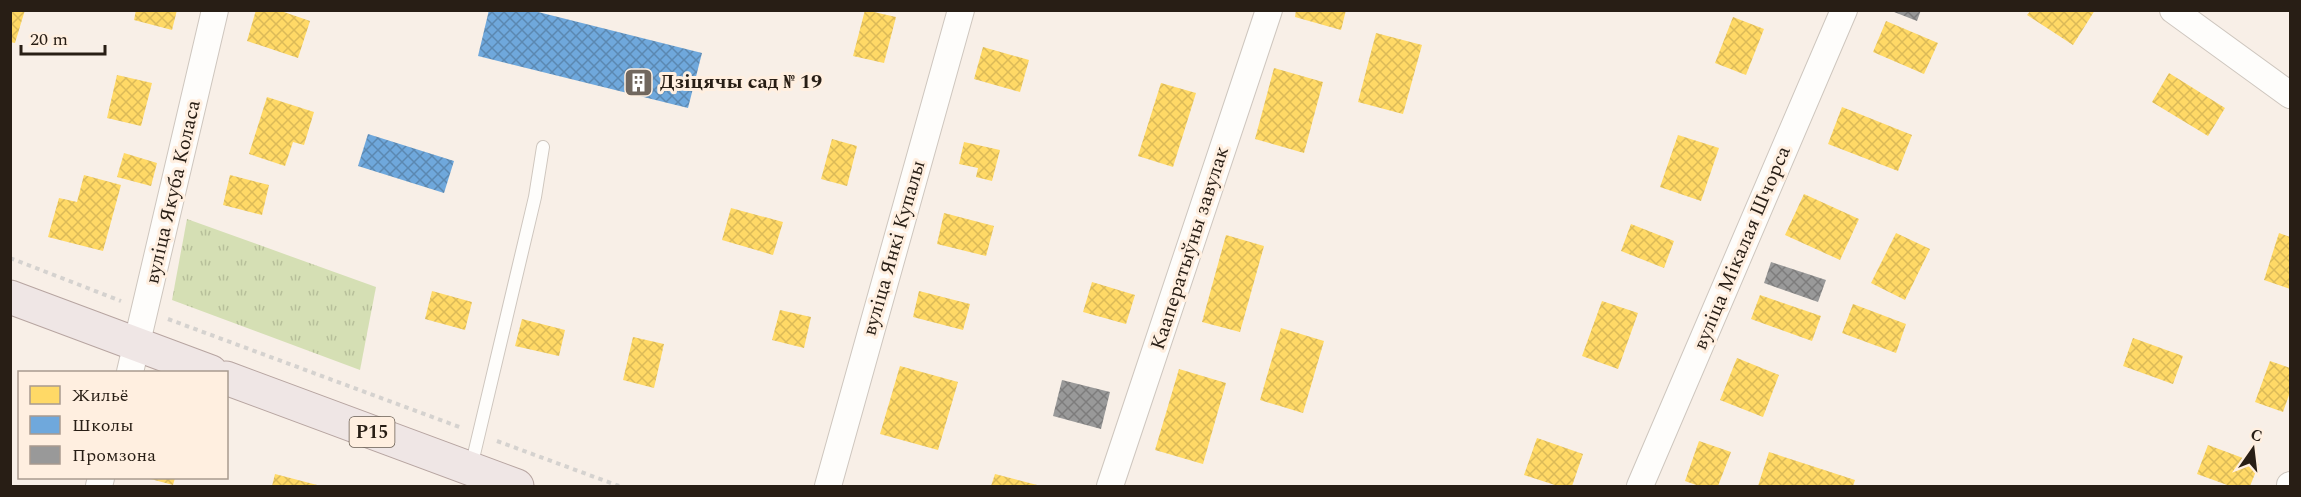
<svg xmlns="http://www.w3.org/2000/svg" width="2301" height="497" font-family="Spectral,serif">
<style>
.grass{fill:url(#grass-tufts)}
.homes{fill:url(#homes-cross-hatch)}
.schools{fill:url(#schools-cross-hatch)}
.industry{fill:url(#industry-cross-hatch)}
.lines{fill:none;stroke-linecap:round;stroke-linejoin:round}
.lane-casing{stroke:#cec6be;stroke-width:14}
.street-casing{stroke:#cec6be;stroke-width:28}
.primary-casing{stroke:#b7a5a1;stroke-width:35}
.path{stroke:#d5d2cf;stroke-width:4;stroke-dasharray:4.5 4.5;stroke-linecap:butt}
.lane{stroke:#fefdfb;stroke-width:12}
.street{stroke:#fefdfb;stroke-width:26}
.primary{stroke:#efe6e5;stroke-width:33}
.labels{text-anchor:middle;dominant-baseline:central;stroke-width:6;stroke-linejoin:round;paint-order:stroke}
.shield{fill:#ffefe0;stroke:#685d52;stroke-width:1.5}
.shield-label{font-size:18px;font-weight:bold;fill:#281e15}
.poi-label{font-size:20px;font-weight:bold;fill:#281e15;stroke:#ffefe0;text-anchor:start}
.street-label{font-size:20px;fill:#281e15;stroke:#ffefe0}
</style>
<defs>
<pattern id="grass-tufts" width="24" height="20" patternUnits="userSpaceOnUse" patternTransform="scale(1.5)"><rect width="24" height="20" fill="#d5dfb4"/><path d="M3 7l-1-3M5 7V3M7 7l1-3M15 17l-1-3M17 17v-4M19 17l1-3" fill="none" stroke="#b7bf9a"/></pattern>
<pattern id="homes-cross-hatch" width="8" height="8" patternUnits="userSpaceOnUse" patternTransform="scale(1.5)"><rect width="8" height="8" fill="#ffd966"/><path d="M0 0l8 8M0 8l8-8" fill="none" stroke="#dbba58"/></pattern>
<pattern id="schools-cross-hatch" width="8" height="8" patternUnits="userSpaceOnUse" patternTransform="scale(1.5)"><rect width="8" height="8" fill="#6fa8dc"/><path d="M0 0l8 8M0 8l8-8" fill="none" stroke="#5b88b1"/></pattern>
<pattern id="industry-cross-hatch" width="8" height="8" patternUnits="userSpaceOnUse" patternTransform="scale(1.5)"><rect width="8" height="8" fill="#999"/><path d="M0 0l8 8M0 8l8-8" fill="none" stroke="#7d7c7c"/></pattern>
</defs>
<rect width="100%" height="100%" fill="#f8efe7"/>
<!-- grass -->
<path class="grass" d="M 187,219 L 376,287 L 360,370 L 172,300 Z"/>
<!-- homes -->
<path class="homes" d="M 10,10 L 25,10 L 15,43 L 10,42 Z
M 136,10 L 177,10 L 172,30 L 134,20 Z
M 256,10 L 278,10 L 310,21 L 298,58 L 247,41 Z
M 865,10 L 896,17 L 884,63 L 853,56 Z
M 1296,10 L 1346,10 L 1341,30 L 1295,17 Z
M 2031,10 L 2095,10 L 2073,45 L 2027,15 Z
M 1733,17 L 1764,29 L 1746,75 L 1715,63 Z
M 1886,21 L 1938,43 L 1924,74 L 1873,52 Z
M 1376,33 L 1422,45 L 1403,114 L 1358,102 Z
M 983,47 L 1029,60 L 1020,92 L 974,79 Z
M 1274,68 L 1323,82 L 1304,153 L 1255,139 Z
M 2169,73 L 2225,108 L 2208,136 L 2152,102 Z
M 117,75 L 152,83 L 141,126 L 107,118 Z
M 1161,83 L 1196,93 L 1173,167 L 1138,156 Z
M 267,97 L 314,112 L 304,145 L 293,142 L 285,166 L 249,154 Z
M 1842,107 L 1912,135 L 1898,171 L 1828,144 Z
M 1678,135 L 1719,148 L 1701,201 L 1660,187 Z
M 832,139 L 857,146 L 847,186 L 821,179 Z
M 964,142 L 1000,150 L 992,181 L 976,177 L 978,168 L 959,164 Z
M 124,153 L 157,163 L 151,186 L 117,177 Z
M 84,175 L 121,185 L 103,251 L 48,237 L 59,198 L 77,202 Z
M 230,175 L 269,185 L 262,215 L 223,205 Z
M 1804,194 L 1859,219 L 1840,260 L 1785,235 Z
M 731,208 L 783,222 L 773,255 L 722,240 Z
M 944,213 L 994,226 L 986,256 L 937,244 Z
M 1631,224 L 1674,241 L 1664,268 L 1621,251 Z
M 1896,233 L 1930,249 L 1905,300 L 1871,283 Z
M 2279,233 L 2290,237 L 2290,289 L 2264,280 Z
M 1226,235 L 1264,246 L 1240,332 L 1202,322 Z
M 1092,282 L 1135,295 L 1126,324 L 1083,312 Z
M 432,291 L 472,302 L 465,330 L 425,319 Z
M 919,291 L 970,304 L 963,330 L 913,317 Z
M 1760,295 L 1821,316 L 1812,341 L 1751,319 Z
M 1602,301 L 1638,313 L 1618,369 L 1582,356 Z
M 1853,304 L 1906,324 L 1896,353 L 1842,333 Z
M 780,310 L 811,317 L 804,348 L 772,340 Z
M 522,319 L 565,330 L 559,356 L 515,346 Z
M 1281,328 L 1324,341 L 1303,413 L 1260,400 Z
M 633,337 L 664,344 L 654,388 L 623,380 Z
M 2133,338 L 2183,356 L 2173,384 L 2123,366 Z
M 1737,358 L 1779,375 L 1763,417 L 1720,400 Z
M 2270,361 L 2290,368 L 2290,392 L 2283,412 L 2255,402 Z
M 900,366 L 958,382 L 938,450 L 880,434 Z
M 1179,369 L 1226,383 L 1203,464 L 1155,450 Z
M 1537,438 L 1583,454 L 1572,486 L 1558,486 L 1524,475 Z
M 1699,441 L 1731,452 L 1718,486 L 1699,486 L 1685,481 Z
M 2208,445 L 2259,464 L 2250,486 L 2230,486 L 2197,474 Z
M 1769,452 L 1855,480 L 1853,486 L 1758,486 Z
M 275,474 L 321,486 L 272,486 Z
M 995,474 L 1041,486 L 991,486 Z
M 147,478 L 175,478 L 173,485 Z"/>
<!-- schools -->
<path class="schools" d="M 489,10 L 530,10 L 702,53 L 688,108 L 478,56 Z
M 368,134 L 454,161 L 444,193 L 358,166 Z"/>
<!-- industry -->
<path class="industry" d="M 1889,10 L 1921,10 L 1917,21 Z
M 1771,262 L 1826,280 L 1818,302 L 1764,283 Z
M 1062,380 L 1110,392 L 1101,429 L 1053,416 Z"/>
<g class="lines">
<defs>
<path id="lane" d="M 471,467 L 535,197 L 543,147"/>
<path id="street" d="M 2173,10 L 2290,95
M 130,372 L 215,10
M 99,486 L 101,478
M 828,486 L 961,10
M 1110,486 L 1269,10
M 1640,486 L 1844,10
M 2290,486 L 2290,485"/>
<path id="primary" d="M 10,297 L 211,372
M 226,378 L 517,486"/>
</defs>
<!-- lane casing -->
<use href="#lane" class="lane-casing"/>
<!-- street casing -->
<use href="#street" class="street-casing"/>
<!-- primary casing -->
<use href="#primary" class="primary-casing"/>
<!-- path -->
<path class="path" d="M 10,258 L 121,301
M 168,319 L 462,428
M 497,441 L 619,486"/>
<!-- lane -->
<use href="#lane" class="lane"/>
<!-- street -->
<use href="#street" class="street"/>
<!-- primary -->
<use href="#primary" class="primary"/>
</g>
<!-- icons -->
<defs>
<symbol id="building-square" viewBox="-11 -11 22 22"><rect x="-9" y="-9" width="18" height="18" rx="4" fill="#71675e" stroke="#ffefe0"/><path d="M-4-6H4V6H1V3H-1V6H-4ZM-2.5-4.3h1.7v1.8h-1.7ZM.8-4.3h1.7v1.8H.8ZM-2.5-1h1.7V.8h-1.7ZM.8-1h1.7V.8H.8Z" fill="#fff"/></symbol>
</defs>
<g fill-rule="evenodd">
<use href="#building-square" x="622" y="66" width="33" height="33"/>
</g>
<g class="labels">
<!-- shield labels -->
<rect class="shield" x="349.5" y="417" width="45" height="30" rx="4.5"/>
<g class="shield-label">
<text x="372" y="432">Р15</text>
</g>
<!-- poi labels -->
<g class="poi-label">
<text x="660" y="82">Дзіцячы сад № 19</text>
</g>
<!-- street labels -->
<g class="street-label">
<text transform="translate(173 192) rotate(-77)">вуліца Якуба Коласа</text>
<text transform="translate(894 248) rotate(-74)">вуліца Янкі Купалы</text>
<text transform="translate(1190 248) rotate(-72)">Кааператыўны завулак</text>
<text transform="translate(1742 248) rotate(-67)">вуліца Мікалая Шчорса</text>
</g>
</g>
<!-- border -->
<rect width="2301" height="497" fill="none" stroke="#281e15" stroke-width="24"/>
<!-- legend -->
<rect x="18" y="371" width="210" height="108" fill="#ffefe0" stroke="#a99b8f" stroke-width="1.5"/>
<rect x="30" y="386" width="30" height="18" fill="#ffd966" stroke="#a99b8f" stroke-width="1.5"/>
<text x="72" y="401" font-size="18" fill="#281e15">Жильё</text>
<rect x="30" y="416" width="30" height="18" fill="#6fa8dc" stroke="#a99b8f" stroke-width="1.5"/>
<text x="72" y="431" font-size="18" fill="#281e15">Школы</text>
<rect x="30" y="446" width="30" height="18" fill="#999999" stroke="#a99b8f" stroke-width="1.5"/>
<text x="72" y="461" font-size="18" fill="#281e15">Промзона</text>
<!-- north arrow -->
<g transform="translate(2253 449) rotate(14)" stroke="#ffefe0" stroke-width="4.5" paint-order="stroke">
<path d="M0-4.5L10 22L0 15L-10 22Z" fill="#281e15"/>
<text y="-9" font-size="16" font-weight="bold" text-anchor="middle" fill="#281e15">С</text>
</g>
<!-- scale -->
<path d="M21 45v9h84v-9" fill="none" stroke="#281e15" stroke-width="3"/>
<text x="30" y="45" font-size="18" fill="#281e15" stroke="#ffefe0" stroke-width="4.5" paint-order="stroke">20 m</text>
</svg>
